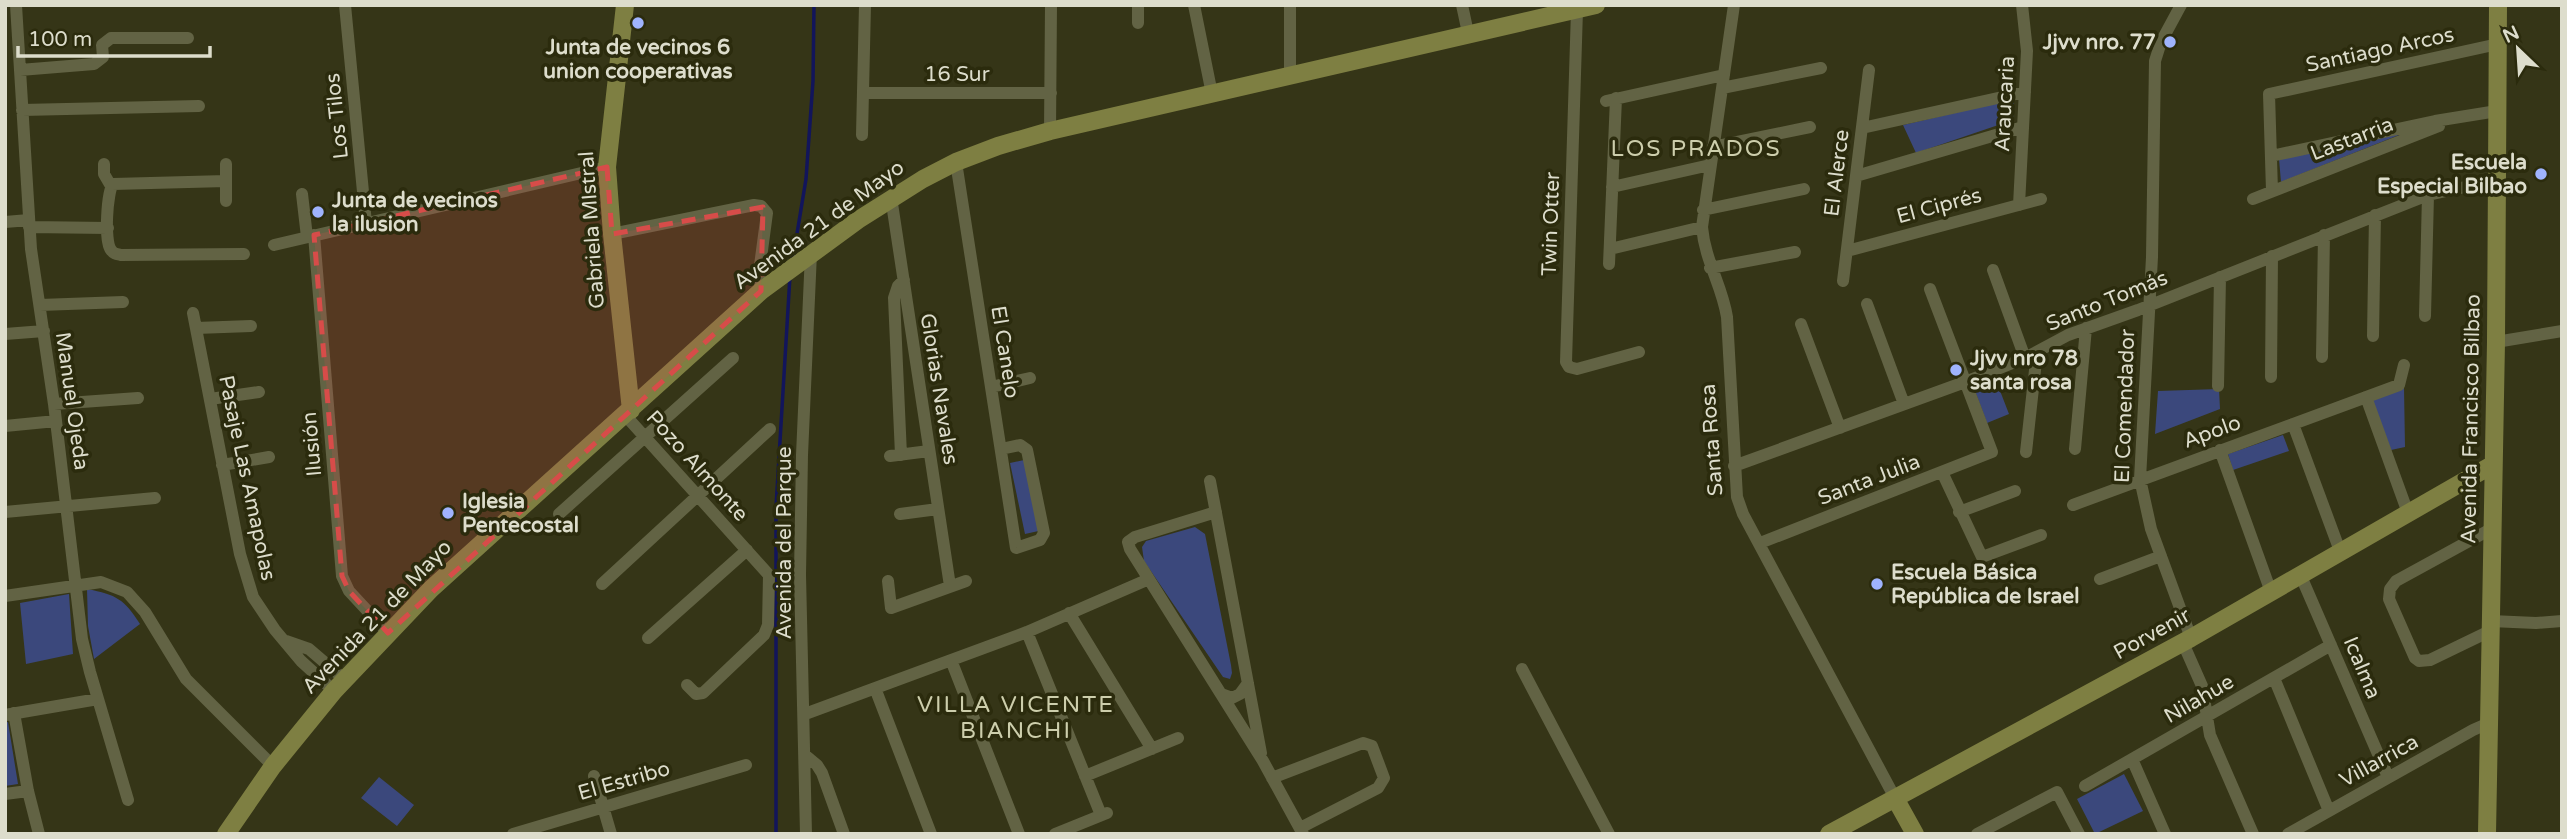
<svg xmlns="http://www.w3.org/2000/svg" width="2567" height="839" font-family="'Varela Round',sans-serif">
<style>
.green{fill:#3b487c}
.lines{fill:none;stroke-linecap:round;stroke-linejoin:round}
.stream{stroke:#12155b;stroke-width:3.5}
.street{stroke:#626344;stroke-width:12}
.secondary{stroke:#7e7f42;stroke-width:18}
.marked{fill:#d74c49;fill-opacity:0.2;stroke:#d74c49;stroke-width:5;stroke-dasharray:14 9;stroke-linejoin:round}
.poi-dot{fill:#9fb3fd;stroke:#2b2b0d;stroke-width:2.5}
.labels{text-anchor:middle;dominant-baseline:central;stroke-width:7;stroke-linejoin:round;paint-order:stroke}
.poi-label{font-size:21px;font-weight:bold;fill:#ddc;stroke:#2b2b0d;text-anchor:start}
.street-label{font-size:21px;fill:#ddc;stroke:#2b2b0d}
.neighbourhood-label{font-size:23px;letter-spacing:2px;fill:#cdceac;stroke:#2b2b0d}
</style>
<rect width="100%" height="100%" fill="#353517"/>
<!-- green -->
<path class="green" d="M 2014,99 L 2013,120 L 1916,153 L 1903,125 Z
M 2414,129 L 2281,182 L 2279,159 Z
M 1997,383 L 2009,414 L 1987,423 L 1975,391 Z
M 2404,387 L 2405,447 L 2391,450 L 2370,396 Z
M 2219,389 L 2220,409 L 2155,434 L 2158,391 Z
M 2283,435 L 2289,451 L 2233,470 L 2228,454 Z
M 1029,459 L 1043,530 L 1025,534 L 1010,463 Z
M 1195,527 L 1205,534 L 1231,665 L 1232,673 L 1230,679 L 1223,677 L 1144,561 L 1142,547 L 1146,541 Z
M 87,589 C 117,595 124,599 140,624 L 94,659 L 88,626 Z
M 69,594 L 73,654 L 26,664 L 20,603 Z
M 8,722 L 18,784 L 5,786 L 5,723 Z
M 2124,774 L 2143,811 L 2095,834 L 2077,799 Z
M 379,777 L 414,805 L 397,826 L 361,798 Z"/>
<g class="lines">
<!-- stream -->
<path class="stream" d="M 793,258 L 806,179 L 813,81 L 814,5
M 776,834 L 776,507 L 790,276"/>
<!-- street -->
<path class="street" d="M 16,5 L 31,249 L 54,404 L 82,639 L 90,672 L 128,800
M 345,5 L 366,223
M 1194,5 L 1212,94
M 1290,5 L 1290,76
M 1462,5 L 1468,33
M 1734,5 L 1702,227 C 1705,261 1722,285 1727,317 L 1737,497 L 1743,514 L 1895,798
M 2181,5 L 2161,42 L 2155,61 L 2152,257 L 2140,479 L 2151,529 L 2191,638
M 1577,10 L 1566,362 L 1569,367 L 1577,369 L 1639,352
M 1138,23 L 1138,5
M 20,70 L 94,64 L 103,57 L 102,45 L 111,38 L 188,38
M 1722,88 L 1821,68
M 863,93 L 1051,93
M 1606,101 L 1724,75
M 22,110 L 199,106
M 1862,128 L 2025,92
M 1050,131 L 1051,5
M 862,135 L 865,5
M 1713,147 L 1810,127
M 2271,156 L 2435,121 L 2497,111
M 956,162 L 1016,548 L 1040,540 L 1044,533 L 1027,450 L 1020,445 L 1001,449
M 104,164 L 104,174 L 111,186
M 1856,176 L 2023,127
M 226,181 L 113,184 C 107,192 104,241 111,250 C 114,254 116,254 121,255 L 244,254
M 1612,187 L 1710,165
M 2272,191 L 2269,94 L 2498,44
M 302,194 L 307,237
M 891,197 L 950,586
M 2253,199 L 2439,126
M 226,201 L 226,164
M 2019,205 L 2027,51 L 2022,5
M 1703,210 L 1804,189
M 5,222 L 29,220
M 29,227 L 108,228
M 612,234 L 754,205 L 761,206 L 767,213 L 759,273 L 761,291
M 314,235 L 342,576 L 349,591 L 388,633
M 274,245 L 607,167
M 1610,249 L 1702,227
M 1847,251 L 2041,199
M 1609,264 L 1616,98
M 1710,268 L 1795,252
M 1993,270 L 2025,358
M 1843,281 L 1869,70
M 1867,304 L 1904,404
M 40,305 L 123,302
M 193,313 L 240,554 L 253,597 L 275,630 L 301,661 L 334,691
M 2425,316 L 2428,195
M 1801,324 L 1840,428
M 196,328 L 251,326
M 5,334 L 44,331
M 2373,336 L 2375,215
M 2496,342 L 2562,331
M 2322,357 L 2324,235
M 2271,377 L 2272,256
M 2218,386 L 2220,277
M 991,387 L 1030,378
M 2366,397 L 2408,513
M 210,399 L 259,392
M 54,404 L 138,398
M 625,415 L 769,575 L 768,625 L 764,635 L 703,693 L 696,694 L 687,685
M 2293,424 L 2340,551
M 5,426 L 56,421
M 2075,449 L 2086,328
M 2220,450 L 2271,592
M 2026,452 L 2037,352
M 901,455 L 894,298 L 898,286 L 904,280
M 890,456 L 929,451
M 222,465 L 269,457
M 1734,466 L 1965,382 L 2025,358 L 2068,335 L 2138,310 L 2428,195 L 2497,180
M 1942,472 L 1982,557 L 2041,535
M 1210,481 L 1261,753
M 2073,505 L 2399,385 L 2404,365
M 5,512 L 155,498
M 1216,512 L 1135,537 L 1128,542 L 1130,549 L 1263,761 L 1303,834
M 1959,512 L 2015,491
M 559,514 L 733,358
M 900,514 L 938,509
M 1760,543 L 1992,452 L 1930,289
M 2300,574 L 2388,777
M 2100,579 L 2161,556
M 888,581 L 891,608 L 966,581
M 602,584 L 770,429
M 5,596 L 101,582 L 127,592 L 145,612 L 186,679 L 273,766
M 1069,613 L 1152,749
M 2491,621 L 2536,623 L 2562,621
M 2490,631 L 2430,660 L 2419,661 L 2415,658 L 2389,599 L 2390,589 L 2396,581 L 2491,529
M 1027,632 L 1101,815
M 648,638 L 747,550
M 286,641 L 309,649 L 344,679
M 2183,643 L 2202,686 L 2210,735 L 2253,834
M 951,660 L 1019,834
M 1522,669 L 1609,834
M 2274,678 L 2329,811
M 875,688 L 931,834
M 1221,694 L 1232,698 L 1240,694 L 1248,683
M 14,713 L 28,791 L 39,834
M 805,714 L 1027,632 L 1149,579
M 5,715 L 98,699
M 805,755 L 817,765 L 822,773 L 844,834
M 2132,759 L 2165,834
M 594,776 L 611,834
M 1085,776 L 1178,738
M 1272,778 L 1363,743 L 1372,746 L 1384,778 L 1378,788 L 1300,828
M 2085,786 L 2331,645
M 5,794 L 28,791
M 513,834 L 746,765
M 806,834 L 800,575 L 802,455 L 811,253
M 1055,834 L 1107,813
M 1977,834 L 2057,792 L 2079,834
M 2288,834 L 2473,730 L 2489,723"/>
<!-- secondary -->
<path class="secondary" d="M 625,5 L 607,167 L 612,234 L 631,410
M 1895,798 L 1915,834
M 226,834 L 273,766 L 334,691 L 431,589 L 761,291 L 858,220 L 923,179 L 956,162 L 998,146 L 1050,131 L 1596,5
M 1829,834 L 2191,638 L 2492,465
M 2487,834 L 2496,342 L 2498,5"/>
</g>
<!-- marked area -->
<path class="marked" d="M 607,167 L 612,234 L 763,207 L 761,291 L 388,633 L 349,591 L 342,576 L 314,235 Z"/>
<!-- markers -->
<g class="poi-dot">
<circle cx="638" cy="23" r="7"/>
<circle cx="2170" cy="42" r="7"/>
<circle cx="2541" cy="174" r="7"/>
<circle cx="318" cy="212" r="7"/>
<circle cx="1956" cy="370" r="7"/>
<circle cx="448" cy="513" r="7"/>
<circle cx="1877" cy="584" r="7"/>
</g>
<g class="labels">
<!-- poi labels -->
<g class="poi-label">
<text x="2156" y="42" text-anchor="end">Jjvv nro. 77</text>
<text x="638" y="47" text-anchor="middle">Junta de vecinos 6<tspan x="638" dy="24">union cooperativas</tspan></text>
<text x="2527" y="162" text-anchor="end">Escuela<tspan x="2527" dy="24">Especial Bilbao</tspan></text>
<text x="332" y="200">Junta de vecinos<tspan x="332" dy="24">la ilusion</tspan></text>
<text x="1970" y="358">Jjvv nro 78<tspan x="1970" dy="24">santa rosa</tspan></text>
<text x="462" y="501">Iglesia<tspan x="462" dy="24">Pentecostal</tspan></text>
<text x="1891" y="572">Escuela Básica<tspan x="1891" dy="24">República de Israel</tspan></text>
</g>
<!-- street labels -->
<g class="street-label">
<text transform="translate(2380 50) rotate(-12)">Santiago Arcos</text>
<text x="957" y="74">16 Sur</text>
<text transform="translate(2005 104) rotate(-87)">Araucaria</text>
<text transform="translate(337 116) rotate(-96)">Los Tilos</text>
<text transform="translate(2352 139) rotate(-21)">Lastarria</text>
<text transform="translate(1837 173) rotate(-83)">El Alerce</text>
<text transform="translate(1939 206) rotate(-15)">El Ciprés</text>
<text transform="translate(1551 224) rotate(-88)">Twin Otter</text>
<text transform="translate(819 225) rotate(-36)">Avenida 21 de Mayo</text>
<text transform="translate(592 230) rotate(-94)">Gabriela MIstral</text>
<text transform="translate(2107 301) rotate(-22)">Santo Tomás</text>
<text transform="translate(1005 352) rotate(81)">El Canelo</text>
<text transform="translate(939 389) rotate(81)">Glorias Navales</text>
<text transform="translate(72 401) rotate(82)">Manuel Ojeda</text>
<text transform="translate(2125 406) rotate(-88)">El Comendador</text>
<text transform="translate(2471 419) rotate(-89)">Avenida Francisco Bilbao</text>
<text transform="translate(2212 432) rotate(-20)">Apolo</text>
<text transform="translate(1712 440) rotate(-94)">Santa Rosa</text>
<text transform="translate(312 444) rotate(-95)">Ilusión</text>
<text transform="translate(697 466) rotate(48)">Pozo Almonte</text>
<text transform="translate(247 478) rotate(78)">Pasaje Las Amapolas</text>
<text transform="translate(1869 480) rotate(-21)">Santa Julia</text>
<text transform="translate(784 543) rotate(-90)">Avenida del Parque</text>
<text transform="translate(377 617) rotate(-46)">Avenida 21 de Mayo</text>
<text transform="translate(2152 634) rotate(-29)">Porvenir</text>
<text transform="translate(2362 668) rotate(67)">Icalma</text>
<text transform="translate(2199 699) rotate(-30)">Nilahue</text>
<text transform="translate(2379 761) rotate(-29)">Villarrica</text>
<text transform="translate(624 781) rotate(-16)">El Estribo</text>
</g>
<!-- neighbourhood labels -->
<g class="neighbourhood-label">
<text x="1696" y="149">LOS PRADOS</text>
<text x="1016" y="705">VILLA VICENTE<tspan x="1016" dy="26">BIANCHI</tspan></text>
</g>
</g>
<!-- border -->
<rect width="2567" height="839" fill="none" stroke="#ddddcc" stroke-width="14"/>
<!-- north arrow -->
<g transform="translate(2518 49) rotate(335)" stroke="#2b2b0d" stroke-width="5" paint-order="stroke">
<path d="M0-5L12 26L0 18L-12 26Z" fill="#ddddcc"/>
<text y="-10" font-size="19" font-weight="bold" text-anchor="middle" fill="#ddddcc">N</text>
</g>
<!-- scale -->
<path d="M18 46v10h192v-10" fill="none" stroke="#ddddcc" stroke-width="3.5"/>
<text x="28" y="46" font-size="21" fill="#ddddcc" stroke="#2b2b0d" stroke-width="5" paint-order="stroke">100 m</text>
</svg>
